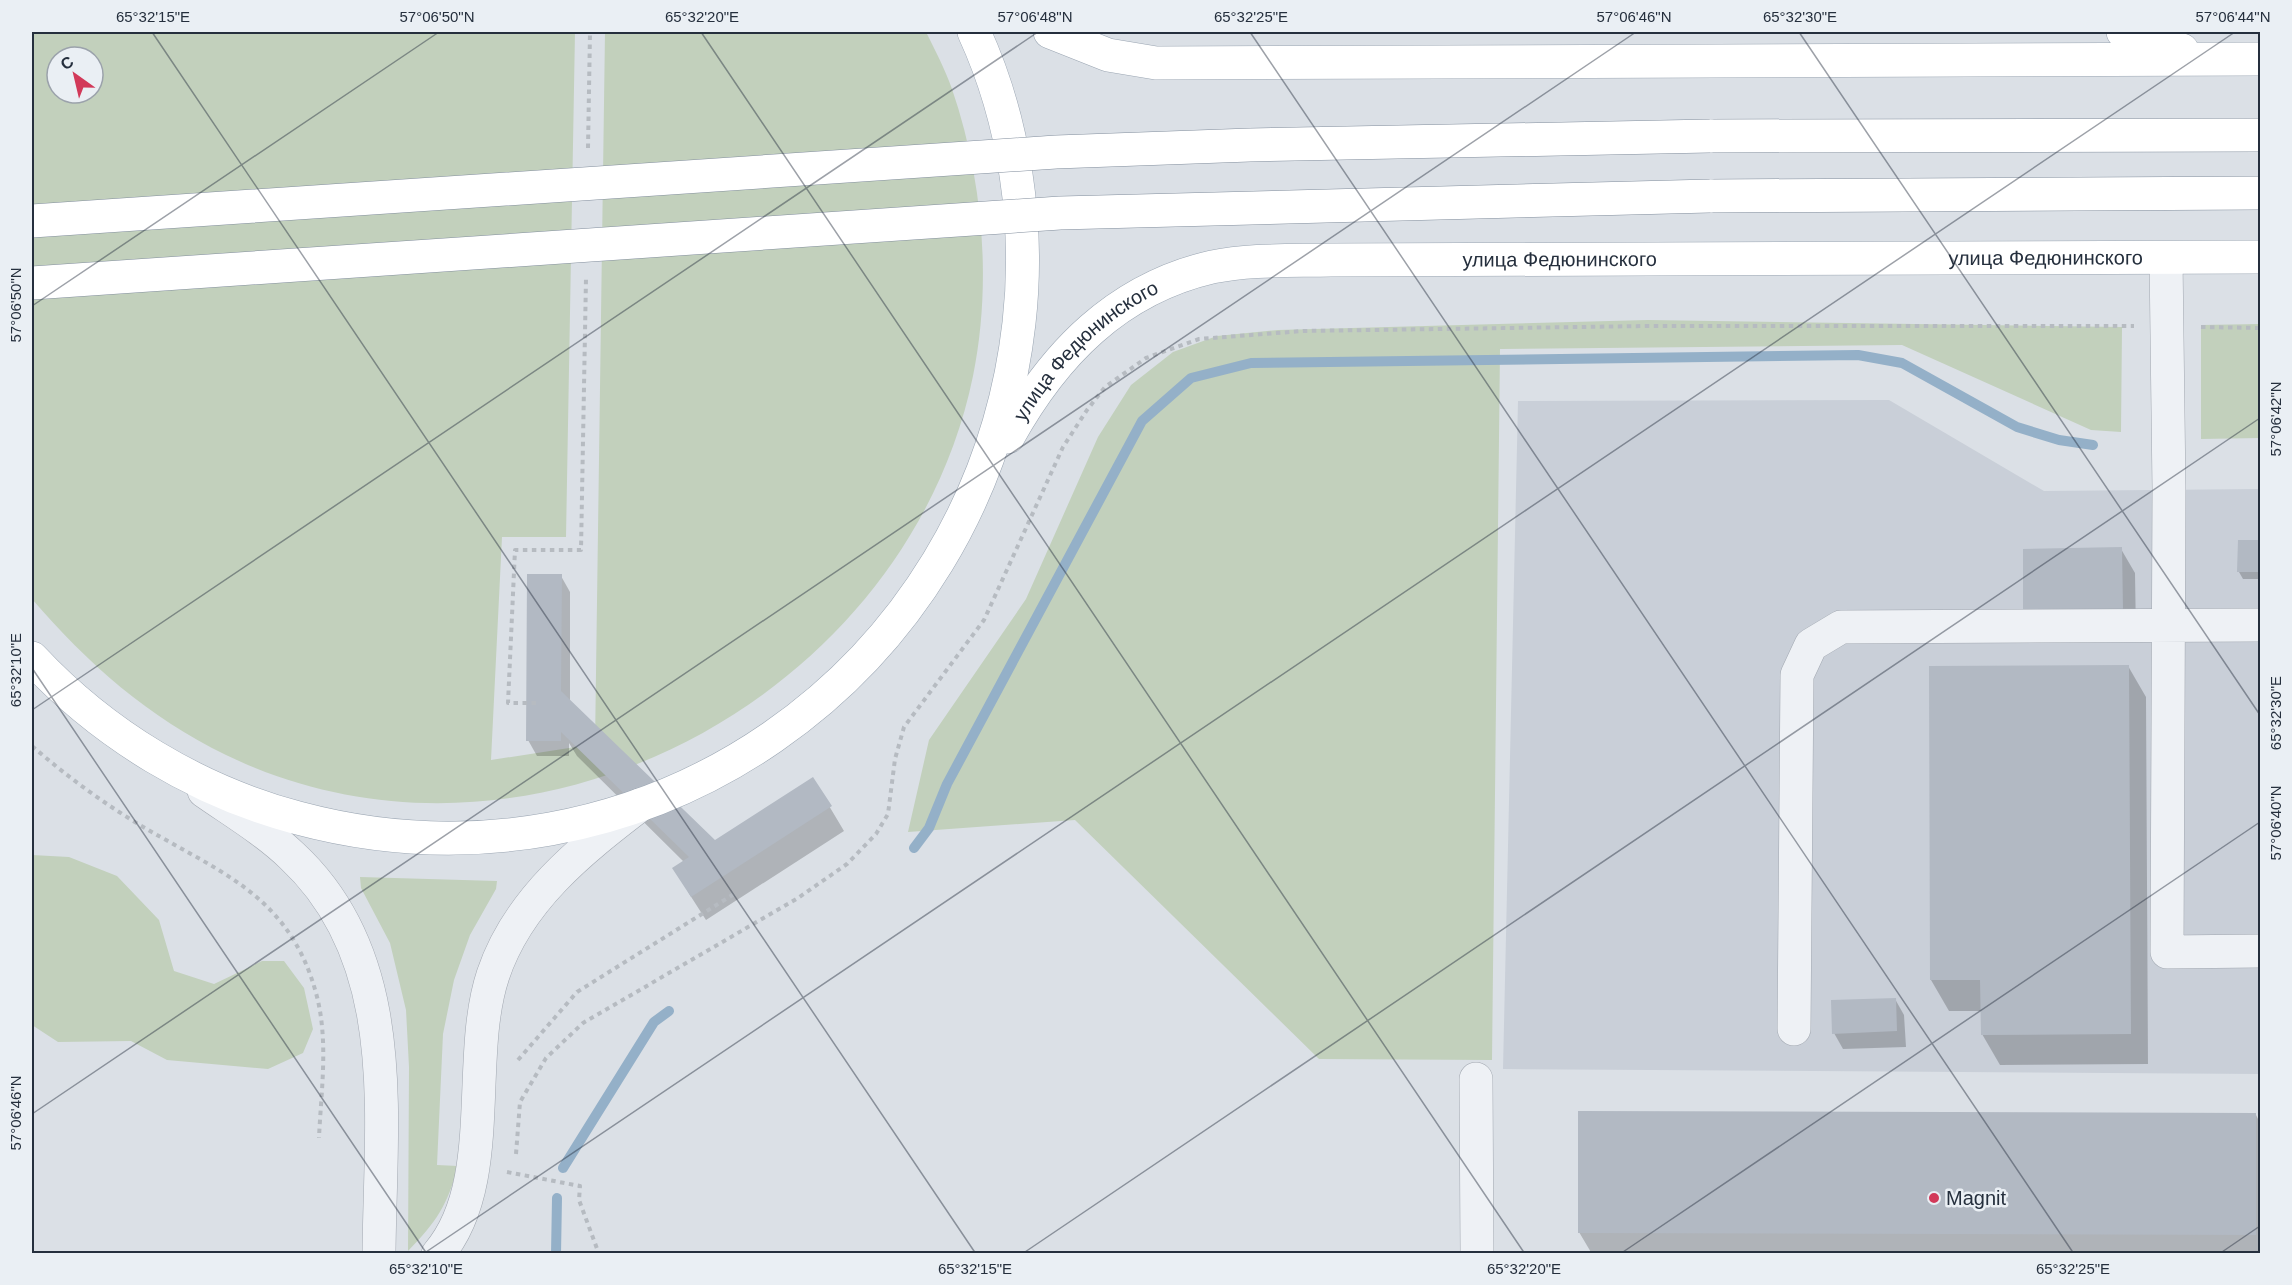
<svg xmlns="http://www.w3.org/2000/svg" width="2292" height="1285" font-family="Helvetica,sans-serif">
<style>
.built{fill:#c9cfd8}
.green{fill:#c2d0bc;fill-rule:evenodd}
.shadow{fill:#0003}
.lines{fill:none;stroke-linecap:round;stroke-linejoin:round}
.stream{stroke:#94b0c8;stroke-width:10}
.building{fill:#b2b9c3}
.minor-casing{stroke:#a1a7b0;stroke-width:34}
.major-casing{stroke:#9aa5b2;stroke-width:34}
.highway-casing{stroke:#828e9d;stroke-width:34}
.path{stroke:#b6bbc1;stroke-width:4;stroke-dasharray:4.5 4.5;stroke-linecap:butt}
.minor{stroke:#eef1f5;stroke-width:33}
.major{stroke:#fff;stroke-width:33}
.highway{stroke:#fff;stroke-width:33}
.highway-bridge-casing{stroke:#828e9d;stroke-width:34;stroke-linecap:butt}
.highway-bridge{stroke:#fff;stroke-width:33}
.ticks{fill:none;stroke:#252f3d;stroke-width:1.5;stroke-opacity:0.45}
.poi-dot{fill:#d23959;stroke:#eaeff4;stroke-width:2}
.labels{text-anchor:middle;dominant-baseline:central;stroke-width:5;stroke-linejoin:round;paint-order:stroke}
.street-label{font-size:20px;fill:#252f3d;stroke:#eaeff4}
.poi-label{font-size:20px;fill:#252f3d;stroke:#eaeff4;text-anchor:start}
.neatline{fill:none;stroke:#252f3d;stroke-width:2}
.ticks-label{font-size:15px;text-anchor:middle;fill:#252f3d}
</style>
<rect width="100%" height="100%" fill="#dbe0e6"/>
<!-- built -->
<path class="built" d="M 1889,400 L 2044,491 L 2260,489 L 2260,1074 L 1503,1069 L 1518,401 Z"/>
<!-- green -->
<path class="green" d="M 32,32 L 575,32 L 566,537 L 502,537 L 491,760 L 595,744 L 605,32 L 926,32 C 935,50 945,69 952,89 C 983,180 992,282 973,376 C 907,698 527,901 226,755 C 148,717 88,664 32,599 ZM 57,57 L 93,57 L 93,93 L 57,93 Z
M 1648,320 L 2122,327 L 2121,432 L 2091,430 L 1902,345 L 1500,349 L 1492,1060 L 1319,1059 L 1075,820 L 908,832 L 929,740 L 1026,599 L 1098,437 L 1131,385 L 1173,352 L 1217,336 L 1278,330 Z
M 2260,324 L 2260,438 L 2201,439 L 2201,325 Z
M 32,855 L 69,857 L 117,876 L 159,920 L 174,971 L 214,984 L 262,961 L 284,961 L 304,988 L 313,1029 L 303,1053 L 268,1069 L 167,1060 L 131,1041 L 58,1042 L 32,1025 Z
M 360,877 L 497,881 L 496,889 L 470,935 L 454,980 L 443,1034 L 437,1165 L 458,1166 C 447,1206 437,1221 408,1251 L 409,1067 L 406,1010 L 390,943 L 361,888 Z"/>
<!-- shadow -->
<path class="shadow" d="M 2239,542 L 2260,542 L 2260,579 L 2243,579 L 2239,572 Z
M 2121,549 L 2135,573 L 2136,634 L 2039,635 Z
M 561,576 L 570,592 L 570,701 L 715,842 L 813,779 L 844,831 L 706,920 L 688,892 L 684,862 L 577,756 L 569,743 L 569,756 L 537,756 L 528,740 Z
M 2128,666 L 2146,697 L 2148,1064 L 2000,1065 L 1982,1034 L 1982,1011 L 1949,1011 L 1931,980 Z
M 1895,999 L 1904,1015 L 1906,1047 L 1843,1049 L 1834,1033 Z
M 2256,1115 L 2260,1123 L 2260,1254 L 1592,1254 L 1579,1232 Z"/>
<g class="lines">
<!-- stream -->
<path class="stream" d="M 914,848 L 929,828 L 947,784 L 1142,421 L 1191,378 L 1251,363 L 1858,355 L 1902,363 L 2017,427 L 2059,440 L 2093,445
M 563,1168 L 654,1022 L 669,1011
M 556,1254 L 557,1198"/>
</g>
<!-- building -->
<path class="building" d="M 2238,540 L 2260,540 L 2260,572 L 2237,572 Z
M 2122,547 L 2123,610 L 2023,612 L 2023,549 Z
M 527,574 L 562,574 L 561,691 L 715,840 L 813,777 L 832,806 L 691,897 L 672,868 L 689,857 L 561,732 L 561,741 L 526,741 Z
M 2129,665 L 2131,1034 L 1981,1035 L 1980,980 L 1930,980 L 1929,666 Z
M 1896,998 L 1897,1031 L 1832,1034 L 1831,1000 Z
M 1578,1111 L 2256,1113 L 2256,1235 L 1578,1233 Z"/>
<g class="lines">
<defs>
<path id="minor" d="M 2166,258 L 2169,490 L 2167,952 L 2260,951
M 204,791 C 234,812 266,831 292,856 C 403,959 380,1117 379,1254
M 1794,1029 L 1797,675 L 1811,645 L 1841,627 L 2260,625
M 1476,1079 L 1477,1254
M 438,1254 C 498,1184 465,1059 493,975 C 518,900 580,851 640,805"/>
<g id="major">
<path d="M 1050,32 L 1108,55 L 1156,63 L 2260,59"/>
<path d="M 2123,32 L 2182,50"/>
<path id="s1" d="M 1008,437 C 1054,354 1117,289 1212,267 C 1250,259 1292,261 1331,260 L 2260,257"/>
<path d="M 32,658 C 104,735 197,791 298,818 C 642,910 979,675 1019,323 C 1030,226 1015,121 974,32"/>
</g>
<path id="highway" d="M 1710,136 L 2260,135
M 1710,196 L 2260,193"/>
</defs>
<!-- minor casing -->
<use href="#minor" class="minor-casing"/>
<!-- major casing -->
<use href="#major" class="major-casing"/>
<!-- highway casing -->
<use href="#highway" class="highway-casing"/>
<!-- path -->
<path class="path" d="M 588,148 L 590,32
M 2201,327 L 2260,328
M 536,703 L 508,703 L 515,550 L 581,550 L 586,278
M 32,746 C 63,773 95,797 130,819 C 212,870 288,890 316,993 C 329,1040 321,1091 319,1138
M 518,1060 L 577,992 L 734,894
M 516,1154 L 520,1102 L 546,1058 L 583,1023 L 798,898 L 847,864 L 876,834 L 888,814 L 895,759 L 904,727 L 984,620 L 1063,447 L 1087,410 L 1105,387 L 1146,358 L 1199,339 L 1303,331 L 1647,326 L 2134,326
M 507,1172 L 580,1186 L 579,1200 L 599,1254"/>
<!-- minor -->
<use href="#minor" class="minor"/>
<!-- major -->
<use href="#major" class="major"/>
<!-- highway -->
<use href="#highway" class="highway"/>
<defs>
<path id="highway-bridge" d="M 32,221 L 1056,152 L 1250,145 L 1710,136
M 32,283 L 1060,213 L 1710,196"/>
</defs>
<!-- highway-bridge casing -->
<use href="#highway-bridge" class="highway-bridge-casing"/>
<!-- highway-bridge -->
<use href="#highway-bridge" class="highway-bridge"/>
</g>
<!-- ticks -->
<path class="ticks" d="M 152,32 L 976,1254M 701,32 L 1525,1254M 1250,32 L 2074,1254M 1799,32 L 2260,715M 32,306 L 439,32M 32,668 L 427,1254M 32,710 L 1038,32M 32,1114 L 1636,32M 423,1254 L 2235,32M 1022,1254 L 2260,418M 1620,1254 L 2260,822M 2219,1254 L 2260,1226"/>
<!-- markers -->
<circle class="poi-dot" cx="1934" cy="1198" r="6"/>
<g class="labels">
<!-- street labels -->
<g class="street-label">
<text stroke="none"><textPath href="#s1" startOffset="1108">улица Федюнинского</textPath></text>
<text stroke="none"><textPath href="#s1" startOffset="622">улица Федюнинского</textPath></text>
<text stroke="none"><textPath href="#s1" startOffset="118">улица Федюнинского</textPath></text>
</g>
<!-- poi labels -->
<g class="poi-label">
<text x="1946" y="1198">Magnit</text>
</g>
</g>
<!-- border -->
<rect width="2292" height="1285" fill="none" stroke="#eaeff4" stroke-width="66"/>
<!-- north arrow -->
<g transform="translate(75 75) rotate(326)"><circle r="28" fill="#eaeff4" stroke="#9ba2ab" stroke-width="1.5"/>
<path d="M0-4.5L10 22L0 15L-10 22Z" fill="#d23959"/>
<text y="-9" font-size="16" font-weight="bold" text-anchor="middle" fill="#252f3d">С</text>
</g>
<rect x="33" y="33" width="2226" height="1219" class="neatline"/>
<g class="ticks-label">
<text x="153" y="22">65°32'15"E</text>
<text x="437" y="22">57°06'50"N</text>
<text x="702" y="22">65°32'20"E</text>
<text x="1035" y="22">57°06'48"N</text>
<text x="1251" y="22">65°32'25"E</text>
<text x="1634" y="22">57°06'46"N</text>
<text x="1800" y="22">65°32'30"E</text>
<text x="2233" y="22">57°06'44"N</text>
<text transform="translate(16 305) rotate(-90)" y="5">57°06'50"N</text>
<text transform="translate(2276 419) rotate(-90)" y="5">57°06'42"N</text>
<text transform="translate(16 670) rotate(-90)" y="5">65°32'10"E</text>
<text transform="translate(2276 713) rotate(-90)" y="5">65°32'30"E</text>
<text transform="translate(2276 823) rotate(-90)" y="5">57°06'40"N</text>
<text transform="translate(16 1113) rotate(-90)" y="5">57°06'46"N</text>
<text x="426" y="1274">65°32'10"E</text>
<text x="975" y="1274">65°32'15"E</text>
<text x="1524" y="1274">65°32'20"E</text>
<text x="2073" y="1274">65°32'25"E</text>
</g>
</svg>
